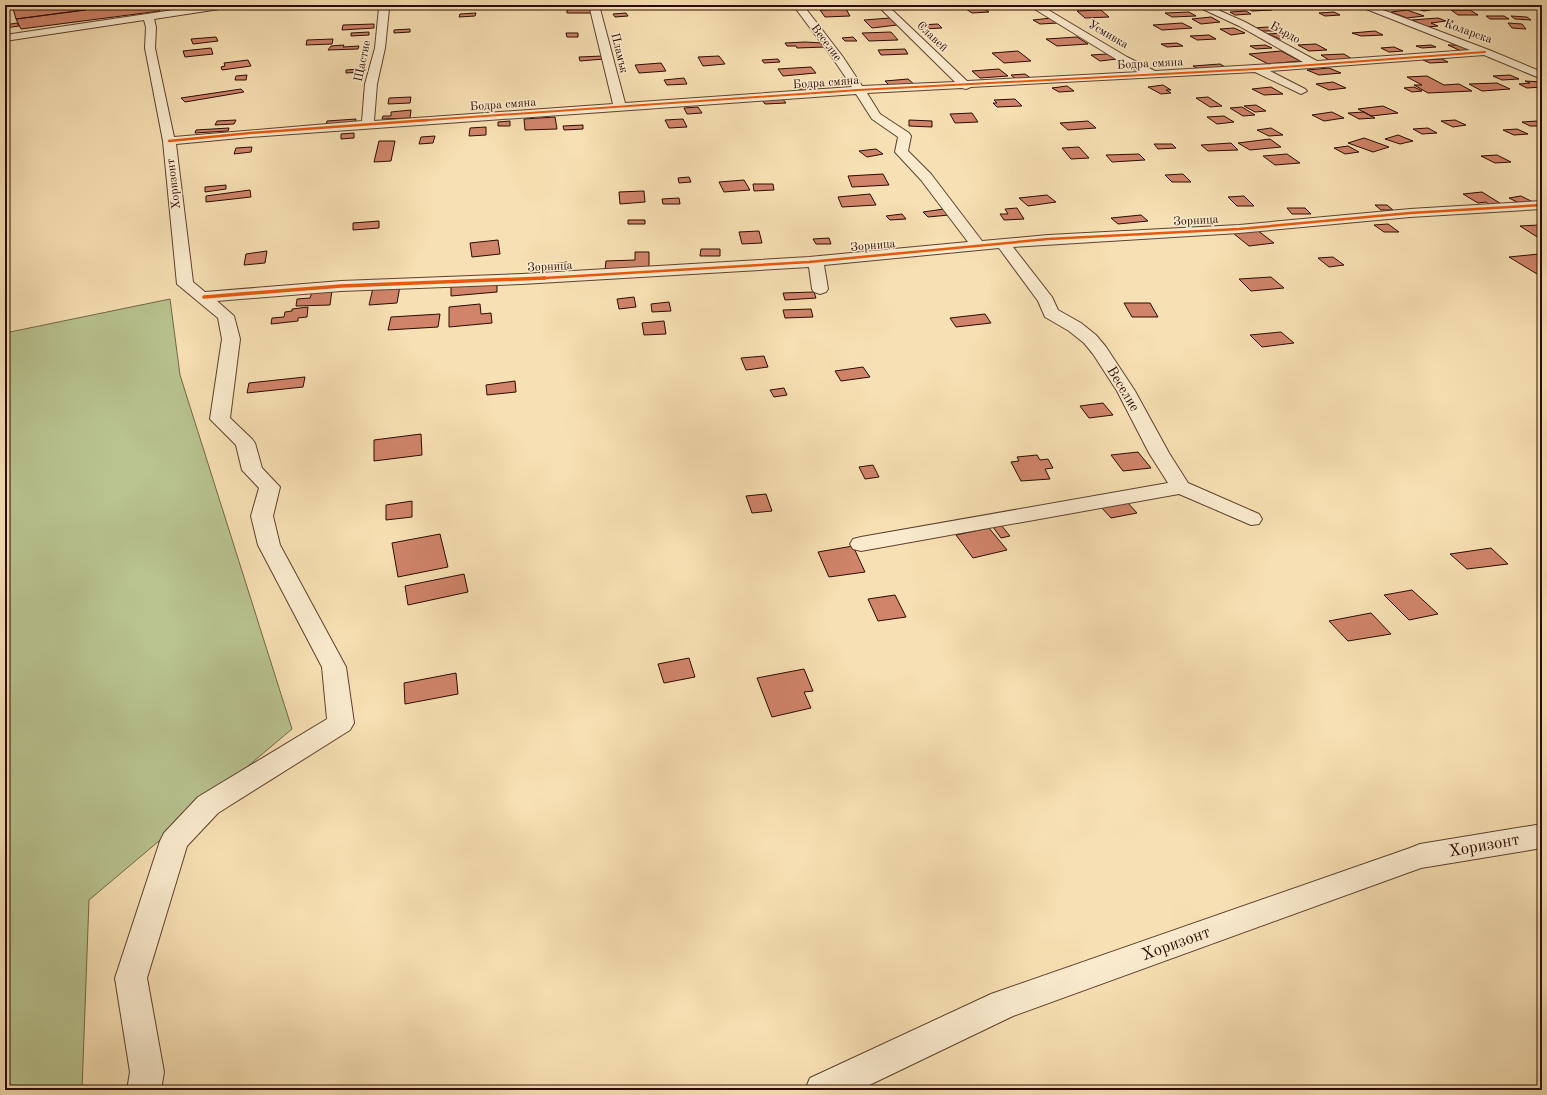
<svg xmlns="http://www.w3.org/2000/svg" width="1547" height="1095" font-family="'Old Standard TT',serif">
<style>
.green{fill:#b8c390;stroke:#726648}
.building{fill:#d0846a;stroke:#2b0a01}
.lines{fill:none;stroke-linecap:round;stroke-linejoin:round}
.minor-casing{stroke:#5e402e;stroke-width:2}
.minor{fill:#faebce;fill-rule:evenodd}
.cycleway-far2-casing{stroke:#faebce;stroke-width:3}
.cycleway-far1-casing{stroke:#faebce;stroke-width:4}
.cycleway-casing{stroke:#faebce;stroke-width:5.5}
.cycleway-far2{stroke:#e8590c;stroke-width:2}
.cycleway-far1{stroke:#e8590c;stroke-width:2.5}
.cycleway{stroke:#e8590c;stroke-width:3.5}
.labels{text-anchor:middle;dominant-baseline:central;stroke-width:3;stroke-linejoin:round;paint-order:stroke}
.far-street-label{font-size:12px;fill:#2b0a01;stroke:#faebce}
.street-label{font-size:14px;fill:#2b0a01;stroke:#faebce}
.near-street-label{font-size:17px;fill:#2b0a01;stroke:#faebce}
</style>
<rect width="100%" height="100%" fill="#f7e0b3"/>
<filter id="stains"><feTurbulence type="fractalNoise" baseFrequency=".005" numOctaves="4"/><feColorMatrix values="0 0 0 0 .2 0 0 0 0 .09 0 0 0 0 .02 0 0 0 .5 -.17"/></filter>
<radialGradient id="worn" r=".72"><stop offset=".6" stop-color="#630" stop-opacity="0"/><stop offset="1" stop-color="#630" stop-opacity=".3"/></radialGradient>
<!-- green -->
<path class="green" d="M 170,299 L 180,375 L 292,729 L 89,900 L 82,1090 L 5,1090 L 5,333 Z"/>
<!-- building -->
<path class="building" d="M 12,5 L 83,5 L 86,10 L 16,19 Z
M 121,5 L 155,5 L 160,11 L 21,29 L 16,19 Z
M 155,5 L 174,5 L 175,7 L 158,9 Z
M 888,5 L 899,5 L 904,8 L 893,9 Z
M 1061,5 L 1073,5 L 1078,9 L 1066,9 Z
M 1264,5 L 1272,10 L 1252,11 L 1244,6 Z
M 1469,5 L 1492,5 L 1494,7 L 1491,7 L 1493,9 L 1473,9 Z
M 980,6 L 989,12 L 972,13 L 963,7 Z
M 1426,6 L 1436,9 L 1424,11 L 1414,8 Z
M 578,7 L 590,7 L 591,13 L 567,13 L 567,10 L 578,9 Z
M 846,9 L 850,16 L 825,17 L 820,10 Z
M 1101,10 L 1109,17 L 1085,18 L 1077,11 Z
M 1407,10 L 1424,16 L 1407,18 L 1391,12 Z
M 1451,10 L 1470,10 L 1478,15 L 1458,15 Z
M 1246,11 L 1251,14 L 1235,15 L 1230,12 Z
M 1189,12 L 1196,16 L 1172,17 L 1165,13 Z
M 1334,12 L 1340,15 L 1325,16 L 1319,13 Z
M 476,13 L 475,16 L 459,17 L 460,14 Z
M 626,13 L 628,16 L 615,17 L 613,14 Z
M 1486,16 L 1504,16 L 1509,19 L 1490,19 Z
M 1511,16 L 1527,17 L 1531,20 L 1515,19 Z
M 1211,17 L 1220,22 L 1201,24 L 1192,19 Z
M 890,18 L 897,25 L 872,28 L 864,20 Z
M 1051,18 L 1058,23 L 1040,24 L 1033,20 Z
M 1438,18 L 1446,21 L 1431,23 L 1438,26 L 1427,27 L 1412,20 Z
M 17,23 L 19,26 L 5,28 L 5,25 Z
M 1182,23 L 1192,28 L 1162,30 L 1153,25 Z
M 1508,23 L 1522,24 L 1526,29 L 1512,28 Z
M 374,24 L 374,28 L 342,30 L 343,25 Z
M 938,24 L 942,28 L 923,29 L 919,25 Z
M 1268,27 L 1274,31 L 1259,31 L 1254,28 Z
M 1234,28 L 1245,33 L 1231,35 L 1220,29 Z
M 410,29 L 410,32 L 394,33 L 394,30 Z
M 1375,31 L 1383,35 L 1361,36 L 1352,33 Z
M 369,32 L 369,35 L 351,36 L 351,33 Z
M 891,32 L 898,40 L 869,41 L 862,33 Z
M 566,33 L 578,33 L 578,37 L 567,37 Z
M 1283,33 L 1295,38 L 1280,39 L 1268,34 Z
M 1209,35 L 1216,39 L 1197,40 L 1190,36 Z
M 216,37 L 218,41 L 193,44 L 191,39 Z
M 853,37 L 857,41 L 845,41 L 842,38 Z
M 1077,37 L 1088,44 L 1057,46 L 1046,39 Z
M 333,39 L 332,44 L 306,45 L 307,40 Z
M 805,42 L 823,43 L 826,47 L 797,48 L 796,46 L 787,46 L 785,43 Z
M 1177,43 L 1183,46 L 1167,47 L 1161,44 Z
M 1316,44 L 1327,50 L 1309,51 L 1298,45 Z
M 344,45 L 343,47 L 359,46 L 358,49 L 328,50 L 331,46 Z
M 1265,45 L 1272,48 L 1256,49 L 1250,46 Z
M 1431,45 L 1436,47 L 1422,48 L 1416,46 Z
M 1448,45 L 1459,45 L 1471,50 L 1461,51 Z
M 1394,47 L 1403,51 L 1389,52 L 1381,48 Z
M 211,48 L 213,54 L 185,57 L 183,51 Z
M 905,49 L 908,54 L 881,55 L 878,50 Z
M 1018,51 L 1031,61 L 1004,63 L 992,53 Z
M 1281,51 L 1300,61 L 1268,64 L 1249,54 Z
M 1107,54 L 1117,59 L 1100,61 L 1091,55 Z
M 1344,54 L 1352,59 L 1329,60 L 1321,55 Z
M 603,56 L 604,59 L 580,61 L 579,57 Z
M 719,56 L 725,64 L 703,66 L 698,57 Z
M 778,59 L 780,62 L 764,63 L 762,60 Z
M 1442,59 L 1448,62 L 1430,63 L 1423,60 Z
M 248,60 L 251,66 L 222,70 L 221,67 L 225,66 L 224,63 Z
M 661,63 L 666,71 L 639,73 L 635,65 Z
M 1220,64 L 1227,68 L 1200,70 L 1193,66 Z
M 811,67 L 816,73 L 783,76 L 778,69 Z
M 1329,68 L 1341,73 L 1319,75 L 1307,70 Z
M 361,69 L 362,72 L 346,73 L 346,70 Z
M 999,69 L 1008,76 L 980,78 L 972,71 Z
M 1025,74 L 1032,79 L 1017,80 L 1011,75 Z
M 247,75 L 246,80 L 235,80 L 236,76 Z
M 1510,75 L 1519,79 L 1502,80 L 1493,76 Z
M 1427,76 L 1444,85 L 1459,84 L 1472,91 L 1428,93 L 1414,85 L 1422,85 L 1407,77 Z
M 684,78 L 687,84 L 667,85 L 664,80 Z
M 908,79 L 915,85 L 891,87 L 885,81 Z
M 1525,81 L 1542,82 L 1542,87 L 1527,88 L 1519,84 L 1530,83 Z
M 1333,82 L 1346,88 L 1329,90 L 1316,84 Z
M 795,83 L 805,83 L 810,90 L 799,90 Z
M 1497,83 L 1510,89 L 1482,91 L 1469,84 Z
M 1163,85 L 1171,90 L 1166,90 L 1171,93 L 1161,94 L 1148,87 Z
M 1067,86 L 1074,91 L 1059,92 L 1052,88 Z
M 1271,87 L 1283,94 L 1264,95 L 1252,89 Z
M 1414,87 L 1422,91 L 1412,92 L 1404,88 Z
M 241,89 L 244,92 L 185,102 L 181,98 Z
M 411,97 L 410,103 L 388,104 L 389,98 Z
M 1208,97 L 1222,106 L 1210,107 L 1196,98 Z
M 782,98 L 786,103 L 765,104 L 762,100 Z
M 1015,99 L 1022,106 L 997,107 L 993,103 L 997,103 L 994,100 Z
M 1256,105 L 1266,111 L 1255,112 L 1244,106 Z
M 1383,106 L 1398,113 L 1371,116 L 1358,109 Z
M 698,107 L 702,113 L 687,114 L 684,108 Z
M 1242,107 L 1255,115 L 1243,116 L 1230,108 Z
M 411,110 L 410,118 L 382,119 L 383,116 L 391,116 L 391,112 Z
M 1332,112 L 1344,118 L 1324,121 L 1312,115 Z
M 1364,112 L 1375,118 L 1359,119 L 1348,113 Z
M 972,113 L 978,122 L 955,123 L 950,114 Z
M 1224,116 L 1234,122 L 1217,124 L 1207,117 Z
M 555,117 L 557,129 L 525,130 L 524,119 Z
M 356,119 L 355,123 L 326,125 L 327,121 Z
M 683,119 L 687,127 L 669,128 L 665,120 Z
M 236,120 L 234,124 L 215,125 L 217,121 Z
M 909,120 L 932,121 L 932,127 L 909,126 Z
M 1455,120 L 1466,125 L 1453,127 L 1441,121 Z
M 510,121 L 510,126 L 498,126 L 498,122 Z
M 1088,121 L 1096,128 L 1068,130 L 1060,123 Z
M 1538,121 L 1542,123 L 1542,126 L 1530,126 L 1522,122 Z
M 583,125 L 583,129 L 564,130 L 563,126 Z
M 486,127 L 486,135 L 469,136 L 470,128 Z
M 229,128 L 228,131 L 195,133 L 196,130 Z
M 1271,128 L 1283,135 L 1269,136 L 1257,130 Z
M 1428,128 L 1437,133 L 1422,134 L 1413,129 Z
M 1517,129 L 1528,134 L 1514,135 L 1503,130 Z
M 354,133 L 354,138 L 341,139 L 341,134 Z
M 1398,135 L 1413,141 L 1400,144 L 1385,139 Z
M 435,136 L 433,143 L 419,144 L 421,137 Z
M 1364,138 L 1389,147 L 1373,152 L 1348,143 Z
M 1270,139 L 1281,147 L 1250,150 L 1238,143 Z
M 379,141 L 395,141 L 391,161 L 374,162 Z
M 1231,143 L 1238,150 L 1208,151 L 1201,145 Z
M 1154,144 L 1172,144 L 1176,148 L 1158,149 Z
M 1348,146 L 1359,152 L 1345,154 L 1334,148 Z
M 252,147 L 251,152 L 234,154 L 236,148 Z
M 1079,147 L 1089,158 L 1071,159 L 1062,148 Z
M 876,149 L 883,154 L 867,157 L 859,151 Z
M 1139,154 L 1145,160 L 1112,162 L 1106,155 Z
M 1287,154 L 1300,163 L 1275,165 L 1263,156 Z
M 1497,155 L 1511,162 L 1495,163 L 1481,156 Z
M 883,174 L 889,185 L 852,187 L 848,176 Z
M 1183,174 L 1191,182 L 1172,182 L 1165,175 Z
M 689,177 L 691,182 L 679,183 L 678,178 Z
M 744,180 L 750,190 L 724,192 L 719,182 Z
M 753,184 L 773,184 L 774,190 L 754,191 Z
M 226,185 L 226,189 L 205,192 L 205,187 Z
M 250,190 L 251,197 L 206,202 L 206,196 Z
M 644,191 L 645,202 L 620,204 L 619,192 Z
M 1482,192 L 1503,205 L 1491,206 L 1486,202 L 1478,203 L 1463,194 Z
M 870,194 L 876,205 L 842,207 L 838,197 Z
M 1047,195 L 1056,202 L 1028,206 L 1019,198 Z
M 1244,196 L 1254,206 L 1237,206 L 1228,197 Z
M 1521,196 L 1533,202 L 1521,204 L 1509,198 Z
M 679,198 L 680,204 L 663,204 L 662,199 Z
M 1375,205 L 1387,205 L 1393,210 L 1381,210 Z
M 1017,208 L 1024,219 L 1004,220 L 1000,214 L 1008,214 L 1005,209 Z
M 1287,208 L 1305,208 L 1311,214 L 1292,214 Z
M 944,209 L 949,215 L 928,217 L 923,212 Z
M 902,214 L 906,219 L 890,220 L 886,216 Z
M 1141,215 L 1148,221 L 1118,224 L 1111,218 Z
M 628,220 L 645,220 L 645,224 L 628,224 Z
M 379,221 L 379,228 L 353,230 L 353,223 Z
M 1388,224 L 1399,232 L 1384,232 L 1374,225 Z
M 1539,225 L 1542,227 L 1542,240 L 1520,226 Z
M 1257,230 L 1274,243 L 1249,246 L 1233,233 Z
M 759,231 L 762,243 L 742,244 L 739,232 Z
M 829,238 L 831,244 L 816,244 L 813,239 Z
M 498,240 L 500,254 L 472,257 L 470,243 Z
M 876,243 L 882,252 L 862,254 L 856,245 Z
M 701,249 L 720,249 L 720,256 L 700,256 Z
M 267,251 L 265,263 L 244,265 L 246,254 Z
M 635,252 L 649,252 L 649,269 L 605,270 L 606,261 L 635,260 Z
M 1539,254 L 1542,255 L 1542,277 L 1509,257 Z
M 1333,257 L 1344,265 L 1329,267 L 1318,258 Z
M 567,262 L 570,271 L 546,274 L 544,265 Z
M 1271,277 L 1284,288 L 1251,291 L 1239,279 Z
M 497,281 L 497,292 L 451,296 L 451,285 Z
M 400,286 L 397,303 L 369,305 L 373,288 Z
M 332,290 L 330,305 L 296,306 L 297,299 L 310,298 L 312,292 Z
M 814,292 L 816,298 L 785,300 L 783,293 Z
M 634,297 L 636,307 L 619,309 L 617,299 Z
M 669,302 L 671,311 L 652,312 L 651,304 Z
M 1124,303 L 1150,303 L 1158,317 L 1132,317 Z
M 480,304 L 481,314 L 491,313 L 492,323 L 449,327 L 449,307 Z
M 308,307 L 307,317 L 298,318 L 298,321 L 271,324 L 272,318 L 284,317 L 285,312 L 292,311 L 292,309 Z
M 811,309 L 813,317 L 785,318 L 783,310 Z
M 440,314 L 438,327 L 388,330 L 391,317 Z
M 985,314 L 991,323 L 956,327 L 950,318 Z
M 664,321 L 666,334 L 644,335 L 642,323 Z
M 1281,332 L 1294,343 L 1262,347 L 1250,335 Z
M 764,356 L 768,367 L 746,370 L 741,358 Z
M 863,367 L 870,377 L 841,381 L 835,371 Z
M 305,377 L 303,387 L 247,393 L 249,383 Z
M 515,381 L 516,392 L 487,395 L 486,385 Z
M 784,388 L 787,395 L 774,397 L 770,390 Z
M 1103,403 L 1113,415 L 1089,418 L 1080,406 Z
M 421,434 L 422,455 L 374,461 L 374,440 Z
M 1138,452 L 1151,468 L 1123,471 L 1111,455 Z
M 1037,455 L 1040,460 L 1048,459 L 1053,468 L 1045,469 L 1050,479 L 1021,481 L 1011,462 L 1019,461 L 1017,457 Z
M 873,465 L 879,477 L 865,479 L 859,467 Z
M 766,494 L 772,511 L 752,513 L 746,496 Z
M 412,501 L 412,517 L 386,520 L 386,505 Z
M 1127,502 L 1137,513 L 1111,518 L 1101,507 Z
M 1001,525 L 1010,536 L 1001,538 L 993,527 Z
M 989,528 L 1007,550 L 973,558 L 956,535 Z
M 440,534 L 448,567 L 398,577 L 392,543 Z
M 853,546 L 865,572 L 829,577 L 818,552 Z
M 1491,548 L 1508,564 L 1467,569 L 1450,554 Z
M 464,574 L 468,592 L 408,605 L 405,586 Z
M 1412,590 L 1438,614 L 1409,620 L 1384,595 Z
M 895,595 L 906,617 L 878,621 L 868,599 Z
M 1371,613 L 1391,634 L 1348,641 L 1329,621 Z
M 689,658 L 695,677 L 664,683 L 658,664 Z
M 804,669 L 813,691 L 804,692 L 811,708 L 772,717 L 757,678 Z
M 456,673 L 458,694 L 405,704 L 404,683 Z"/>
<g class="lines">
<defs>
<path id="minor" d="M 207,5 L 231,5 L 226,8 L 154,19 L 156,27 L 155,48 L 174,137 L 362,121 L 365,84 L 375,48 L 379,8 L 382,5 L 392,5 L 389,9 L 385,48 L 377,84 L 374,121 L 613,104 L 589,5 L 599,5 L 625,103 L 852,87 L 834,60 L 793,5 L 803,5 L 843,57 L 862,86 L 955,82 L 877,5 L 887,5 L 967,81 L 1140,72 L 1119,61 L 1028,5 L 1040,5 L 1127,57 L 1155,71 L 1303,62 L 1239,26 L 1194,5 L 1207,5 L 1245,22 L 1317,61 L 1470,50 L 1356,5 L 1370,5 L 1489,50 L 1542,72 L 1542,79 L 1484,55 L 1270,71 L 1305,89 L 1307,91 L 1301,94 L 1255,72 L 971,87 L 966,89 L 962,88 L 867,93 L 880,114 L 909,133 L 911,136 L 908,151 L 931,174 L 982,241 L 1048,235 L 1239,225 L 1410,209 L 1542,201 L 1542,209 L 1410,217 L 1239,233 L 1013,247 L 1052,297 L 1058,310 L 1081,323 L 1096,335 L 1106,347 L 1135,391 L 1169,453 L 1188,483 L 1259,514 L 1262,519 L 1259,524 L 1251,525 L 1179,494 L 861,551 L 853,549 L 850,544 L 853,539 L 861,537 L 1168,483 L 1149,453 L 1117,391 L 1093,354 L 1084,343 L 1069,331 L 1045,317 L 1038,301 L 999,248 L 824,265 L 828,289 L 826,292 L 820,294 L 814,292 L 812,289 L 809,267 L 522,284 L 341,291 L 217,301 L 234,316 L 240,339 L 230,418 L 252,439 L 255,443 L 262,468 L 280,487 L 273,516 L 280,545 L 346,667 L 354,723 L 350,730 L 218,813 L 187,846 L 147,978 L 164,1072 L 161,1090 L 127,1090 L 130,1072 L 115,978 L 160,841 L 164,833 L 198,797 L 327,719 L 322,667 L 258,545 L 251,516 L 259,488 L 242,470 L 236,445 L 210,419 L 222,339 L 218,318 L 177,284 L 163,141 L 145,48 L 146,27 L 144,20 L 5,41 L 5,35 ZM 856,94 L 872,119 L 898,137 L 895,152 L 921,180 L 968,242 L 809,257 L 522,274 L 341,281 L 205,292 L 193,282 L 176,144 L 250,137 Z
M 1542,824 L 1542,848 L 1421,868 L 1013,1016 L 859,1090 L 805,1090 L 810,1078 L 991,994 L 1410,848 L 1420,844 Z"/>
</defs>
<!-- minor casing -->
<use href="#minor" class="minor-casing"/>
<!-- minor -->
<use href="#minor" class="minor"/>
<defs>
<path id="cycleway-far2" d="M 414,121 L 858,90 L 1257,69 L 1485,52"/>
<path id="cycleway-far1" d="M 169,141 L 250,133 L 428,120
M 528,279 L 809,262 L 1048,239 L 1239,229 L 1410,213 L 1542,205"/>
<path id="cycleway" d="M 204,297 L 341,286 L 545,278"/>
</defs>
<!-- cycleway-far2 casing -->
<use href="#cycleway-far2" class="cycleway-far2-casing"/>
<!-- cycleway-far1 casing -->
<use href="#cycleway-far1" class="cycleway-far1-casing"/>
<!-- cycleway casing -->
<use href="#cycleway" class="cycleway-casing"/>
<!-- cycleway-far2 -->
<use href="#cycleway-far2" class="cycleway-far2"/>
<!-- cycleway-far1 -->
<use href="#cycleway-far1" class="cycleway-far1"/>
<!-- cycleway -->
<use href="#cycleway" class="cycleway"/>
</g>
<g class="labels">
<!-- far-street labels -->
<g class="far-street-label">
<text transform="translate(1468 32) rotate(20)">Коларска</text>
<text transform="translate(1285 33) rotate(29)">Бърдо</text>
<text transform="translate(1108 35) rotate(30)">Усмивка</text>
<text transform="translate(932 37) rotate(44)">Славей</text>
<text transform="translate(826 43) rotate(53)">Веселие</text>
<text transform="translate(619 53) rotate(76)">Пламък</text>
<text transform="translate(363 61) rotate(-78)">Щастие</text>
<text transform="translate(1150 64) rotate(-3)">Бодра смяна</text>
<text transform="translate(826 83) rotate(-4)">Бодра смяна</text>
<text transform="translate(503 105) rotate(-4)">Бодра смяна</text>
<text transform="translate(174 184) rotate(-97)">Хоризонт</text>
<text transform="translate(1196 221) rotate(-3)">Зорница</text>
<text transform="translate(873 246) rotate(-5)">Зорница</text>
<text transform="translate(550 267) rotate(-3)">Зорница</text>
</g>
<!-- street labels -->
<g class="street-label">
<text transform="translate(1123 389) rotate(59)">Веселие</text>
</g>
<!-- near-street labels -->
<g class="near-street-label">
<text transform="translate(1484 846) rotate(-10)">Хоризонт</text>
<text transform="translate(1176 944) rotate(-20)">Хоризонт</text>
</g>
</g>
<!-- margin -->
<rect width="1547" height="1095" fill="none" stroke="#f7e0b3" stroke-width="20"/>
<rect x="6" y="6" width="1535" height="1083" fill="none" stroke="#2b0a01" stroke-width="2"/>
<rect x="10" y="10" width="1527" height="1075" fill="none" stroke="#2b0a01"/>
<rect width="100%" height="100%" filter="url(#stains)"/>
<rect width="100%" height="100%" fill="url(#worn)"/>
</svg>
